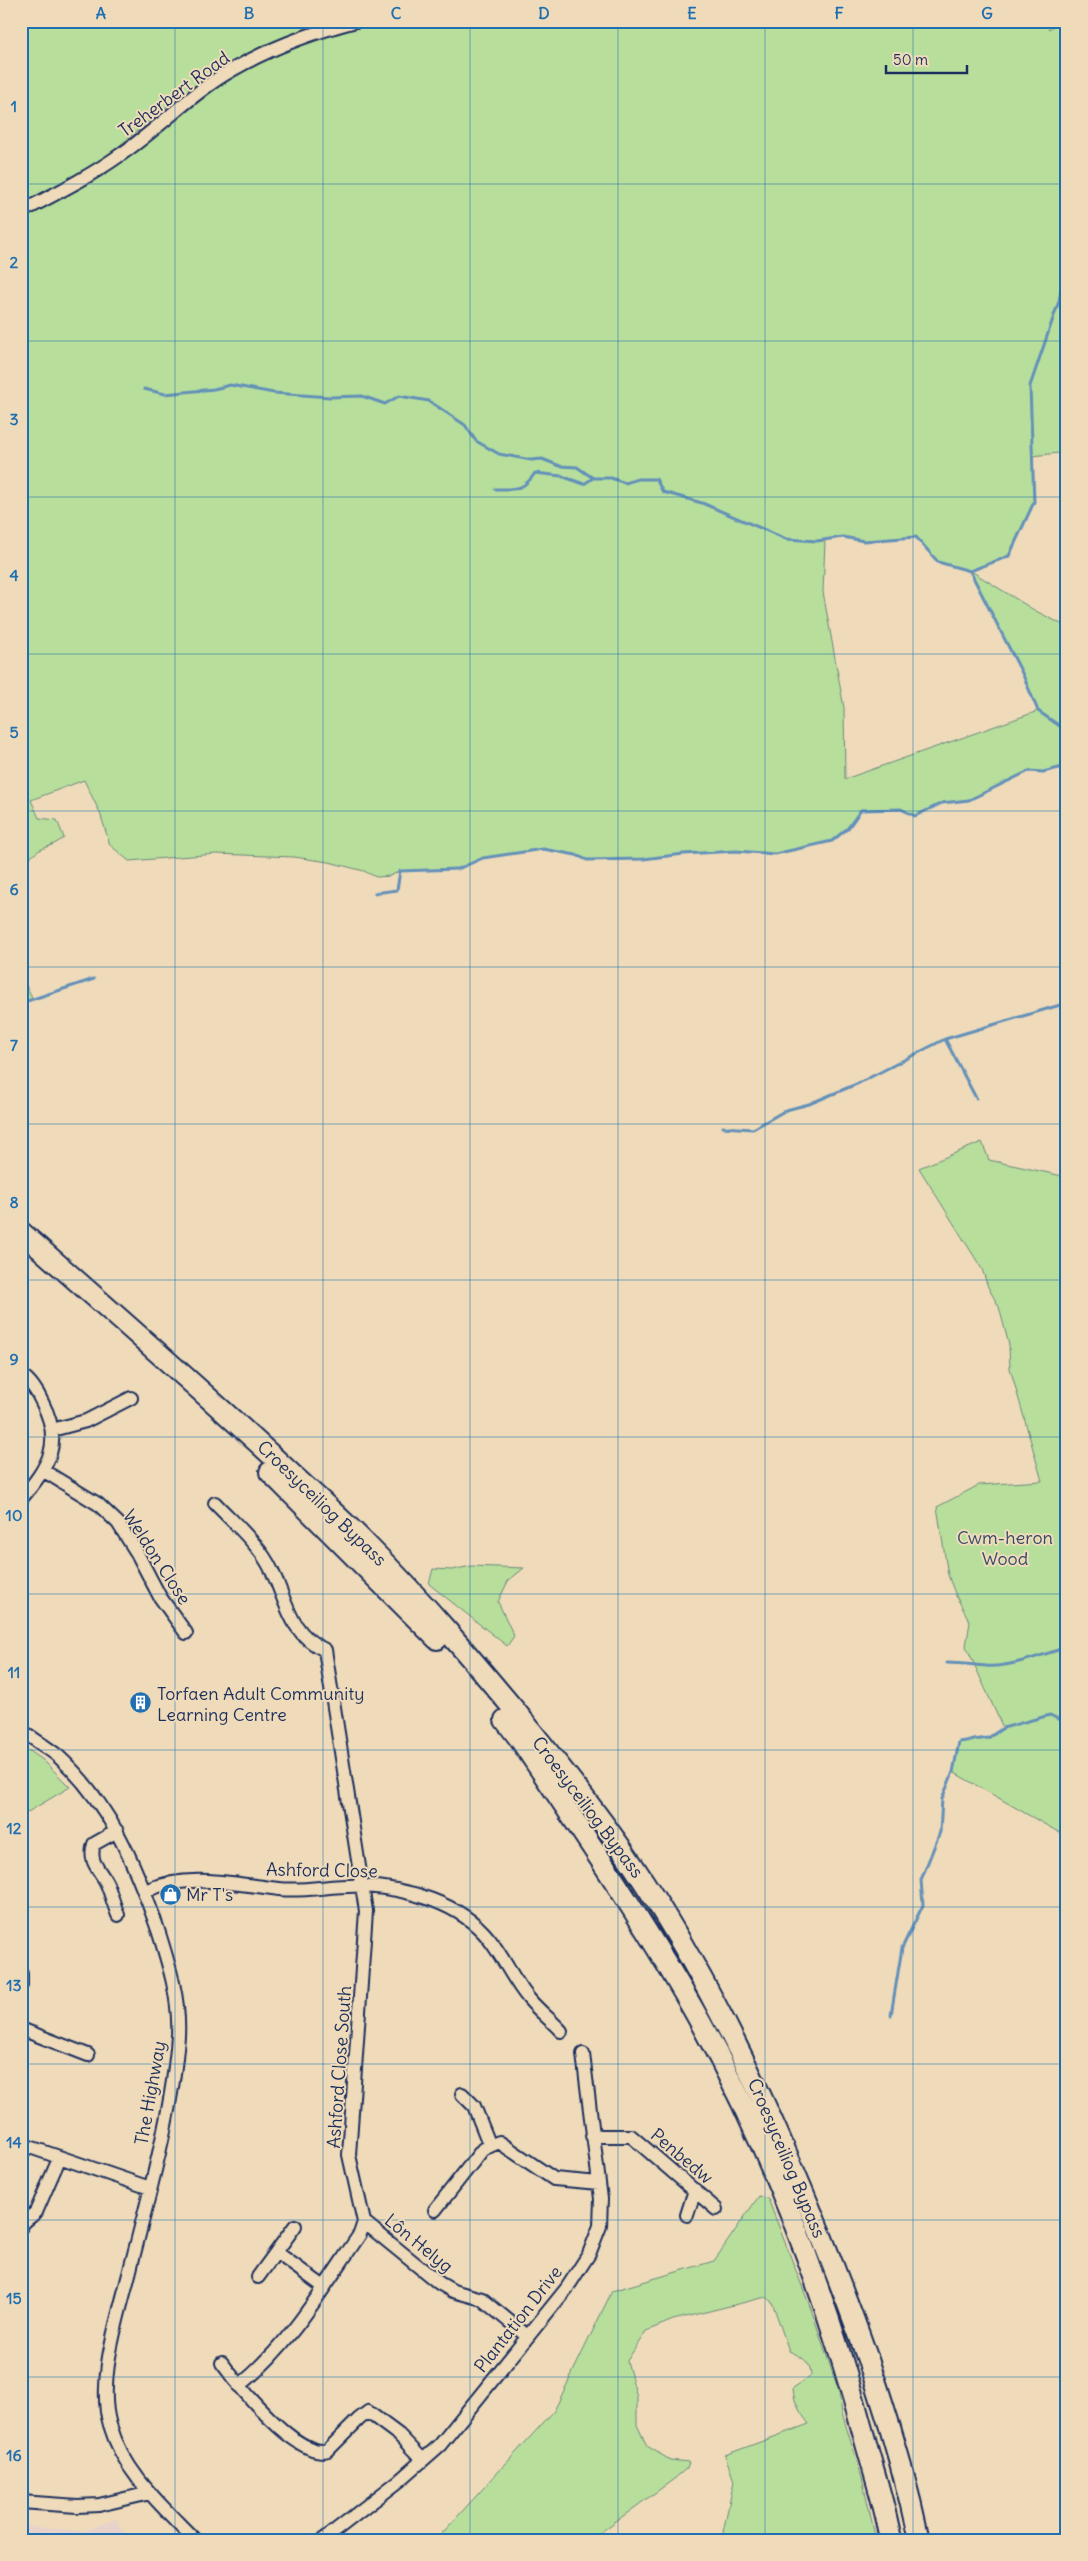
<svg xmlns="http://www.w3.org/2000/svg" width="1088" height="2561" font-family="Delius,sans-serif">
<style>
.built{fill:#e7d3c9}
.green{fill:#b7df9b;stroke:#69877c;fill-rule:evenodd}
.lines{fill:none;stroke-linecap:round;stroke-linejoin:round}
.stream{stroke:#6490b9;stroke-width:3}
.minor-casing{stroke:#1b2f5e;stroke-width:16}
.trunk-casing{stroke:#1b2f5e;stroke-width:24}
.minor{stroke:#efdbb9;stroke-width:12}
.trunk{stroke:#efdbb9;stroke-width:20}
.grid{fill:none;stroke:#1f6fb2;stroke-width:1;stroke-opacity:0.55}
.labels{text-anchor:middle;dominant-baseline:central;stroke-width:4;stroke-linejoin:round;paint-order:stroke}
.street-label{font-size:18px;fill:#1b2f5e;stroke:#efdbb9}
.park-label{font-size:18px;fill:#324967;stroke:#efdbb9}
.poi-label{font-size:18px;fill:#1b2f5e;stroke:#efdbb9;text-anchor:start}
.neatline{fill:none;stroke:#1f6fb2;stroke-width:2}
.grid-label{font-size:16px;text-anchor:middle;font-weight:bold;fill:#1f6fb2}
</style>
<rect width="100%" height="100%" fill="#efdbb9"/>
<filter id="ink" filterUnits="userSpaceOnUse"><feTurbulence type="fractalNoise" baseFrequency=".02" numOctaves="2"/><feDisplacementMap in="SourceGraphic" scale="10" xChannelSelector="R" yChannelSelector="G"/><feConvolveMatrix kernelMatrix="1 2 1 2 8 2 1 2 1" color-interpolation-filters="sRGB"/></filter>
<g filter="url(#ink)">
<!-- built -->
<path class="built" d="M 116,2519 L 129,2540 L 21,2540 L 21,2526 L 84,2531 Z"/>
<!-- green -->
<path class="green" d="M 21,21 L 324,21 L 267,45 L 222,67 L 178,97 L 102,160 L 21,205 Z
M 383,21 L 1043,21 L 1049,29 L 1057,24 L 1067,37 L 1067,452 L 1032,456 L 1034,502 L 1009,556 L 971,571 L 1034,610 L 1067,627 L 1067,766 L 1043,772 L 1029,771 L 969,800 L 942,803 L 915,816 L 901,809 L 862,810 L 848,828 L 832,841 L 775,854 L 736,851 L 684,854 L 643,859 L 587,860 L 576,855 L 543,849 L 483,858 L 458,869 L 400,871 L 390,876 L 376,877 L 364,871 L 329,862 L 294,857 L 216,854 L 129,861 L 110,845 L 100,813 L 84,780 L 31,800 L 39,818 L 57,820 L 64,838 C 57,843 50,846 42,849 C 33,853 35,857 21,860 L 21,219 C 48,205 77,192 102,176 C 140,151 171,119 208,94 C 258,58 322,31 383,21 ZM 843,537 L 864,541 L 916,537 L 938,562 L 970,571 L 1023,675 L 1038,711 L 845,779 L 844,708 L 823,592 L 825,540 Z
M 21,976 L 33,999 L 21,1003 Z
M 982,1142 L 989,1160 L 1067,1177 L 1067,1837 L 953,1772 L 959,1742 L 988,1738 L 1003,1728 L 966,1646 L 970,1622 L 956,1596 L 948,1575 L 937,1507 L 979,1485 L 1042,1481 L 1010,1368 L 1009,1345 L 999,1307 L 988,1287 L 982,1269 L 919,1168 Z
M 471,1566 L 524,1568 L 508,1581 L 498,1602 L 514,1636 L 507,1646 L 429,1584 L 433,1569 L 452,1570 Z
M 21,1745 L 43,1760 L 70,1787 L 21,1816 Z
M 759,2196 L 768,2199 L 811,2309 L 839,2392 L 842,2413 L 862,2478 L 876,2540 L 727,2540 L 723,2532 L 734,2481 L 725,2455 L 809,2424 C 800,2412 794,2404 793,2388 L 811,2376 C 811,2361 802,2357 789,2351 L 772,2302 L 766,2297 L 673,2320 L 646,2331 L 627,2361 L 637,2397 L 637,2425 L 647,2446 L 670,2460 L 689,2462 L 687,2468 L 674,2479 L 590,2540 L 436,2540 L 554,2411 L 612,2291 L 714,2261 Z"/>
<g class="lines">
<!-- stream -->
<path class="stream" d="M 144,389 L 165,394 L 214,389 L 230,385 L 274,393 L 330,397 L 362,396 L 385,404 L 399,396 L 429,401 L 465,425 L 476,441 L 499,454 L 531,460 L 542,459 L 560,466 L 577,467 L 593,478 L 611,478 L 625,483 L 638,479 L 656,479 L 663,492 L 702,503 L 786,539 L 817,541 L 843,537 L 864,541 L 916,537 L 938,562 L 970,571 L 1023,675 L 1038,711 L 1067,731
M 495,489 C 516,489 523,491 535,473 L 561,476 L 584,484 L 593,478
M 970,571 L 1009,556 L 1034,502 L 1030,386 L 1059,301 L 1063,279 L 1067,275
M 375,893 L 397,890 L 400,871 L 458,869 L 483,858 L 543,849 L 576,855 L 587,860 L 643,859 L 684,854 L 736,851 L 775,854 L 832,841 L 848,828 L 861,810 L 901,809 L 915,816 L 942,803 L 969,800 L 1029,771 L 1043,772 L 1067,766
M 21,1003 L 94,979
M 945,1039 L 976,1098
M 723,1127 L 753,1129 L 786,1110 L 809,1104 L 859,1083 L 945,1039 L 1067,1003
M 947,1663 C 961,1663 973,1665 986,1666 C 1010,1668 1044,1654 1067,1647
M 891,2015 L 902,1948 L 923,1905 L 921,1880 L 940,1832 L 942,1799 L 953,1772 L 959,1742 L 988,1738 L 1003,1728 L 1050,1715 L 1058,1719 L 1067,1718"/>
<defs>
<path id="minor" d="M 21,212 C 55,194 89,177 120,155 C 159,129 191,93 232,70 C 270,48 314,32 356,21
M 21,1375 C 30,1380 38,1393 42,1402 C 64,1444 48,1467 21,1499
M 52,1430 L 86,1421 L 131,1398
M 44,1471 L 98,1504 L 118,1523 L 137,1553 L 160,1597 L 186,1633
M 215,1503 C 231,1520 251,1537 264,1557 C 287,1590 283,1631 325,1650 L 366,1911 L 349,2155 L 364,2222 L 360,2234 C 323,2288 290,2345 239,2386
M 21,1730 C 33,1739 47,1747 58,1756 C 110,1803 136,1866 158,1930 C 169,1965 180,1999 178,2036 C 173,2110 149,2194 131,2266 C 120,2313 96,2378 110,2425 C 124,2473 161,2505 195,2540
M 117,1831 L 94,1844 C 88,1863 100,1869 107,1884 C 111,1894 114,1905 118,1915
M 144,1891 C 189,1872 233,1884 279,1889 C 307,1892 335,1884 363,1886 C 406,1888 461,1903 489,1939 C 504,1958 513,1980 529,1999 C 539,2011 551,2020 561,2031
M 21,1974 L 21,1985
M 21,2029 L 88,2055
M 462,2094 L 474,2106 L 490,2146
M 592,2136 L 631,2136 L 716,2209
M 21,2144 L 150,2188
M 435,2210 L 483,2149 L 499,2142 L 554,2179 L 599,2183
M 687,2215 L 695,2190
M 364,2222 L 439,2283 L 453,2291 L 482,2299 L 527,2336
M 21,2227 L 24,2222 L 36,2212 L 59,2159
M 276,2252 L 324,2287
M 258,2277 L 295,2226
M 222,2363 C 238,2385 298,2460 328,2450 L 359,2419 L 368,2412 L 399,2435 L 423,2460
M 21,2502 L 77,2506 L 99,2505 L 150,2493
M 323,2540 L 399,2481 L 440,2445 L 567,2288 L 589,2254 L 600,2226 L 601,2199 L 583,2054"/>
<path id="trunk" d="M 21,1232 C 109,1309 197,1386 282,1465 C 312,1493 343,1520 371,1549 C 423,1601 470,1657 517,1713 C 561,1768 606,1823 644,1882 C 717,1994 772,2115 822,2238 C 862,2337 897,2436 919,2540
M 270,1472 L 437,1639
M 505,1720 L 519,1738 C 579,1827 640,1916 693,2009 C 769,2144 825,2291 865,2440 C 874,2473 885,2506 891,2540"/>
</defs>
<!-- minor casing -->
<use href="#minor" class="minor-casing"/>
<!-- trunk casing -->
<use href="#trunk" class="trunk-casing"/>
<!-- minor -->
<use href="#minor" class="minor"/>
<!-- trunk -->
<use href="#trunk" class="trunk"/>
</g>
</g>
<!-- grid -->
<path class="grid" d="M 175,21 L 175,2540M 323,21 L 323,2540M 470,21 L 470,2540M 618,21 L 618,2540M 765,21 L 765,2540M 913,21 L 913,2540M 21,184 L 1067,184M 21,341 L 1067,341M 21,497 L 1067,497M 21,654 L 1067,654M 21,811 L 1067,811M 21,967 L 1067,967M 21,1124 L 1067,1124M 21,1280 L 1067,1280M 21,1437 L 1067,1437M 21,1594 L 1067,1594M 21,1750 L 1067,1750M 21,1907 L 1067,1907M 21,2064 L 1067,2064M 21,2220 L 1067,2220M 21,2377 L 1067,2377"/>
<!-- icons -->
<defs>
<symbol id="building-disc" viewBox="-11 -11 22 22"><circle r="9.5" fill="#1f6fb2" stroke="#efdbb9"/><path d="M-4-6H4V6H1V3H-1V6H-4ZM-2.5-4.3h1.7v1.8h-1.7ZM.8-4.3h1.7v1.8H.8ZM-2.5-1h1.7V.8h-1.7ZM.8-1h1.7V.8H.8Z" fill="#fff"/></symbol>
<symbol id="shop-disc" viewBox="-11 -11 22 22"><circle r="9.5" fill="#1f6fb2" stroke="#efdbb9"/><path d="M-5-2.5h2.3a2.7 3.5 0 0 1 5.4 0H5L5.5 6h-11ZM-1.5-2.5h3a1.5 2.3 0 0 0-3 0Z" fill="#fff"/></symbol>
</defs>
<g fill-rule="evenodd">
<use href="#building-disc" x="128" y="1690" width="25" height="25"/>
<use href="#shop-disc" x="158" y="1882" width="25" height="25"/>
</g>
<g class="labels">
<!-- street labels -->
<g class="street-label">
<text transform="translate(174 94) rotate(-36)">Treherbert Road</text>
<text transform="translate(322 1503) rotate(44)">Croesyceiliog Bypass</text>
<text transform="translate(157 1557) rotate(57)">Weldon Close</text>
<text transform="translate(588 1807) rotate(53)">Croesyceiliog Bypass</text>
<text transform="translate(322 1870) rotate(1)">Ashford Close</text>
<text transform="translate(339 2067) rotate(-86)">Ashford Close South</text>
<text transform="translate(150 2093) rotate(-80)">The Highway</text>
<text transform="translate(682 2156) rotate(40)">Penbedw</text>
<text transform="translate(787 2158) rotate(67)">Croesyceiliog Bypass</text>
<text transform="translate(419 2243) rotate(39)">Lôn Helyg</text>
<text transform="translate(518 2319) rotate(-52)">Plantation Drive</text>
</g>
<!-- park labels -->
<g class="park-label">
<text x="1005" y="1537">Cwm-heron<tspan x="1005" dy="21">Wood</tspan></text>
</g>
<!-- poi labels -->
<g class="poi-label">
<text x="157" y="1693">Torfaen Adult Community<tspan x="157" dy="21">Learning Centre</tspan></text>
<text x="186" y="1894">Mr T's</text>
</g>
</g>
<!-- margin -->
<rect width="1088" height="2561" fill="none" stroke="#efdbb9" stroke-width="55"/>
<!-- scale -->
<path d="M886 65v8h81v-8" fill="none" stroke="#1b2f5e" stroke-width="2.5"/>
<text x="893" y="65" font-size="15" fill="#1b2f5e" stroke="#efdbb9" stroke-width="4" paint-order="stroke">50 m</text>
<rect x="28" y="28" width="1032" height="2506" class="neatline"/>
<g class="grid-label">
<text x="101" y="19">A</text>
<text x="249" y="19">B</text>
<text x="396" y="19">C</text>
<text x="544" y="19">D</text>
<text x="692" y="19">E</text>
<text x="839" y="19">F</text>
<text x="987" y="19">G</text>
<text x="14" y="112">1</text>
<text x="14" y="268">2</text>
<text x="14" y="425">3</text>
<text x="14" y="581">4</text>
<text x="14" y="738">5</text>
<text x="14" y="895">6</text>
<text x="14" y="1051">7</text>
<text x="14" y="1208">8</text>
<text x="14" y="1365">9</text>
<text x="14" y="1521">10</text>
<text x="14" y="1678">11</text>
<text x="14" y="1834">12</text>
<text x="14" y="1991">13</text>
<text x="14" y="2148">14</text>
<text x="14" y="2304">15</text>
<text x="14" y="2461">16</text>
</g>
</svg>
